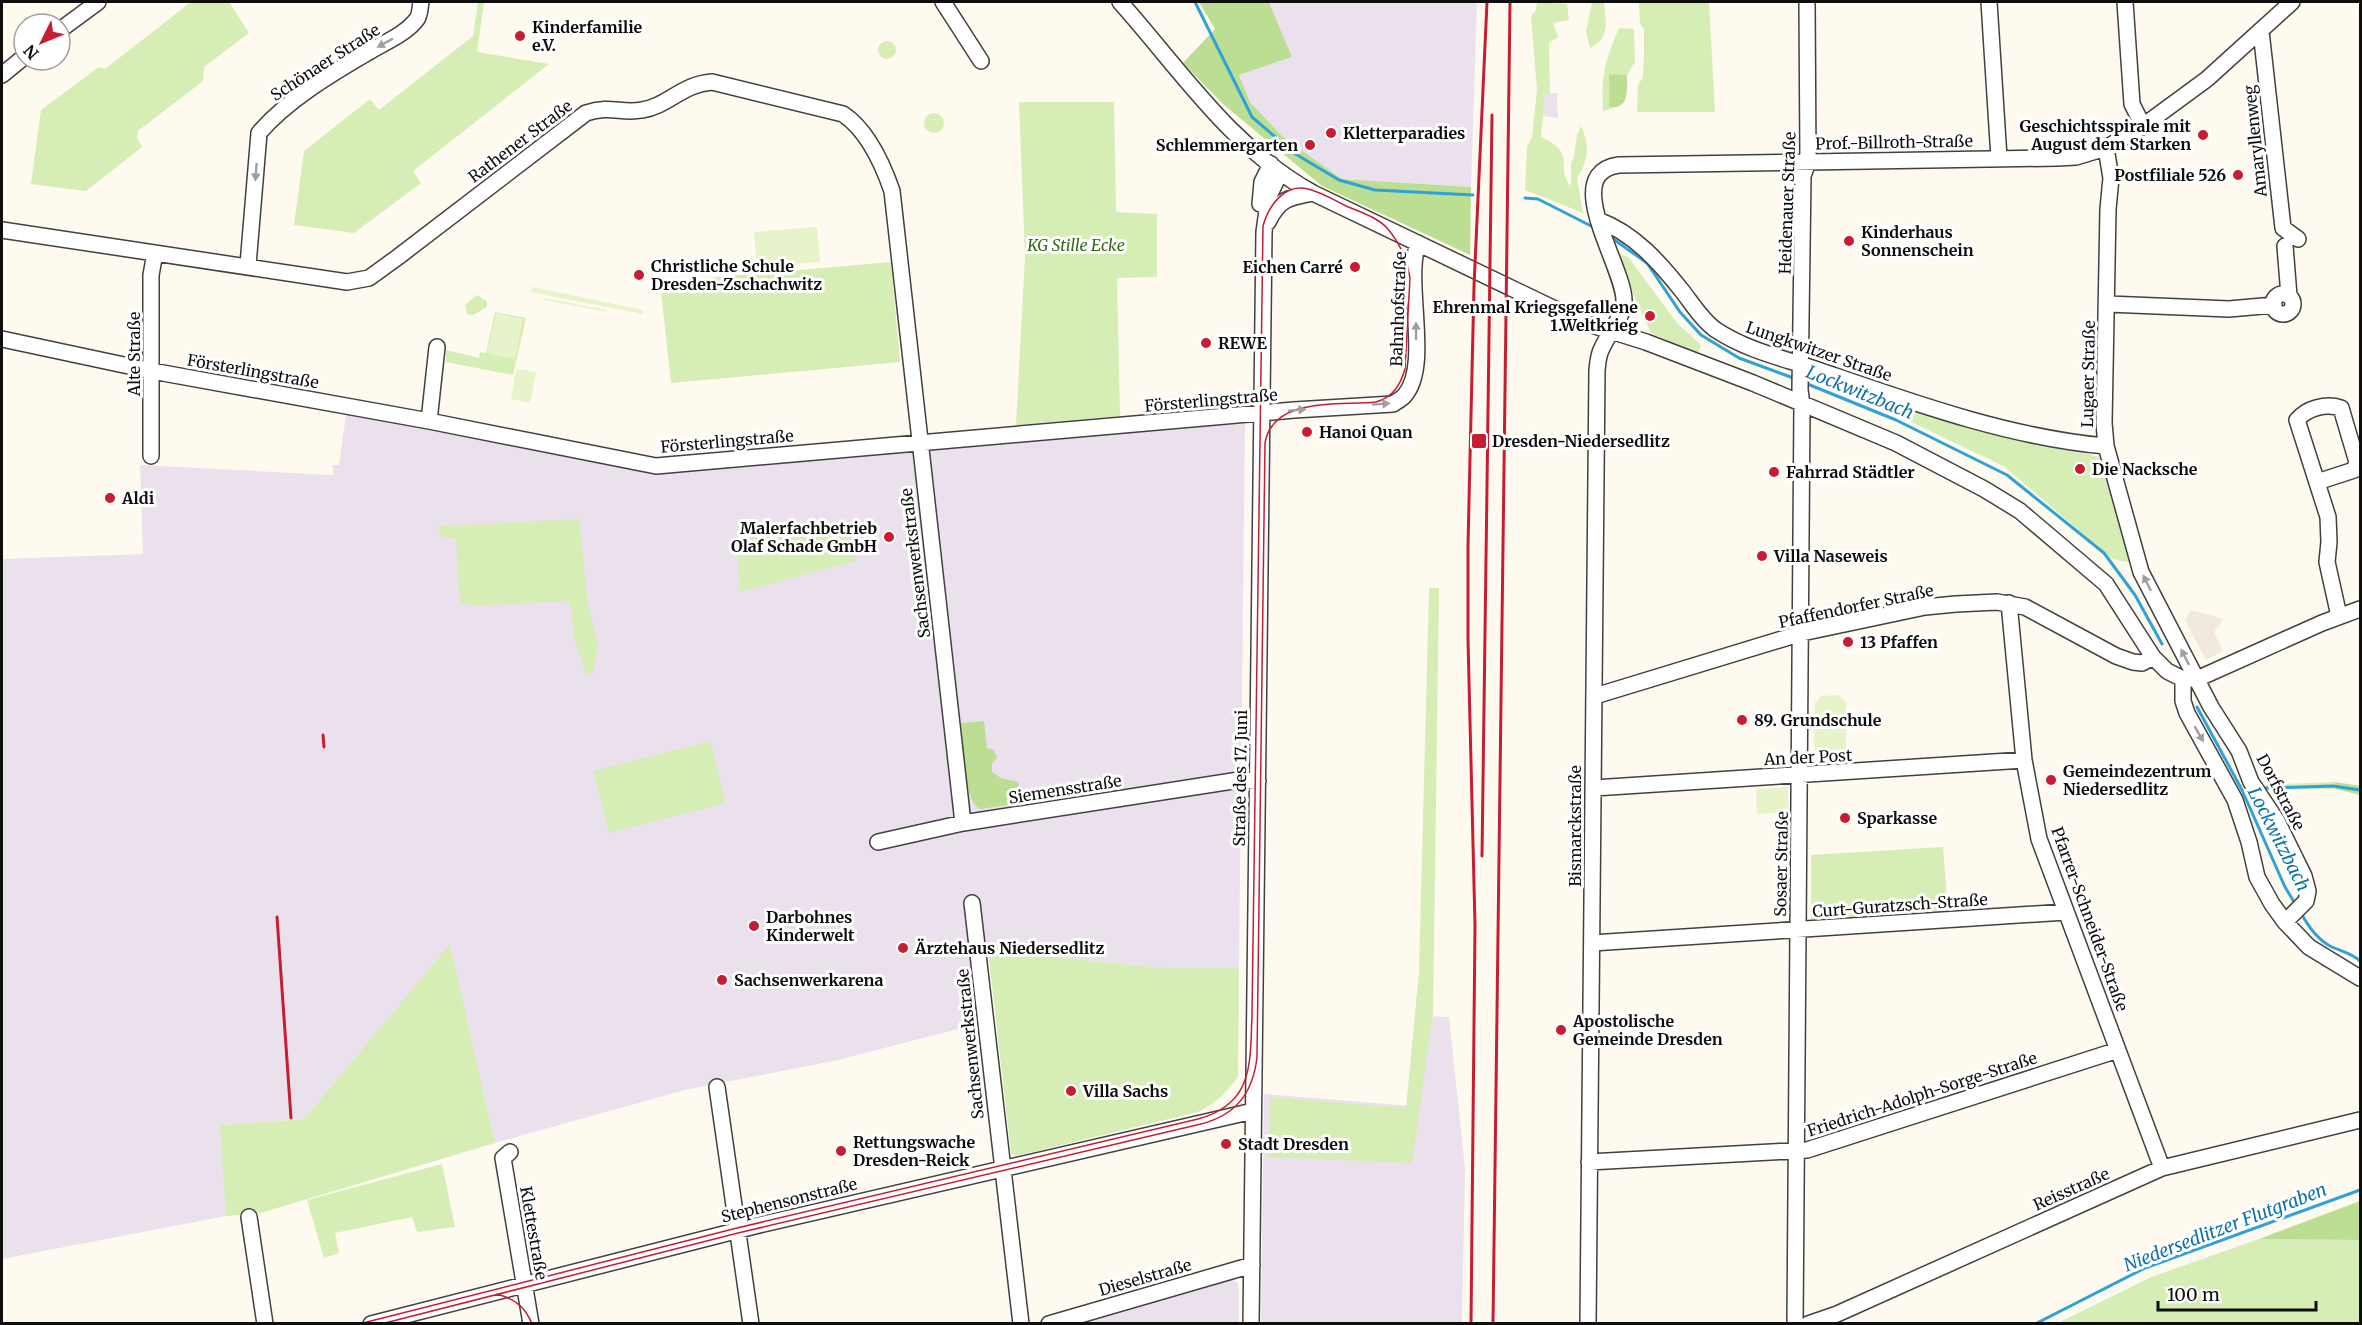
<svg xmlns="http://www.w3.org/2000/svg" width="2362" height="1325" font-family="Merriweather,serif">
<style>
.industrial{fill:#ebe1ed}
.green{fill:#d6edb5}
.forest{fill:#bbde93}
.pitch{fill:#e7f3c8}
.plaza{fill:#f0e9dd}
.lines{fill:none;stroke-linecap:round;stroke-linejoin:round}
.stream{stroke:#31a2d7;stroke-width:3}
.minor-casing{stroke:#414141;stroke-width:18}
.minor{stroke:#fff;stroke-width:15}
.tram{stroke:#c81c32;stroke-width:1.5}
.rail{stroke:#c81c32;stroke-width:3}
.oneway{fill:#9f9f9f}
.poi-dot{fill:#c81c32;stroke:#fff;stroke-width:2}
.labels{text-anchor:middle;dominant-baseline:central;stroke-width:6;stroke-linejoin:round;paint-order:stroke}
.poi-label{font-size:16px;font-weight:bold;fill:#0e0e0e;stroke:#fff;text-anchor:start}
.street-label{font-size:16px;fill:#0e0e0e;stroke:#fff}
.park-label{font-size:16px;font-style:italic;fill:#316a19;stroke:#fff}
.water-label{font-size:18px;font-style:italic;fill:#0e72a9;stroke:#fff}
</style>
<rect width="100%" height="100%" fill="#fffaef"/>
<!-- industrial -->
<path class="industrial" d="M 1269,2 L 1477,2 L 1471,187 L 1342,179 L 1283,137 L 1250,102 L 1239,75 L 1292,57 Z
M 1557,93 L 1558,118 L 1543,116 L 1545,94 Z
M 347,407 L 656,466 L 919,443 L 1245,424 L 1239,968 L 1151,967 L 988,950 L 969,952 L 977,1024 L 838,1060 L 685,1090 L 495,1143 L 450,945 L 304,1119 L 221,1125 L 226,1216 L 2,1259 L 2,559 L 143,554 L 140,465 L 334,475 L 332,465 L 339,465 Z
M 1428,1016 L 1449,1017 L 1465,1168 L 1462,1323 L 1261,1324 L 1264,1094 L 1412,1106 Z
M 1227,1276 L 1238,1283 L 1239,1288 L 1239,1323 L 1079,1324 Z"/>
<!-- green -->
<path class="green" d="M 191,2 L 229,2 L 249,33 L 204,67 L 203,81 L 138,131 L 137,138 L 142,147 L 86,191 L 31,184 L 41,110 L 99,67 L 105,69 Z
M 478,2 L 484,2 L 477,52 L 549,64 L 413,171 L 421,183 L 354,233 L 294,225 L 304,151 L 370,99 L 379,110 L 473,36 Z
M 1537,2 L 1567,4 L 1569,20 L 1553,23 L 1558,37 L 1549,43 L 1550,94 L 1545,94 L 1541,137 C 1579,154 1554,168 1571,186 L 1571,164 L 1574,157 L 1577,135 L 1581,126 C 1590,145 1589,160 1577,178 L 1583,213 L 1525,190 L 1527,147 L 1532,137 L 1537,90 L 1531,16 L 1536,10 Z
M 1592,2 L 1604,2 C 1606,21 1610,39 1590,48 L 1586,32 Z
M 1639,2 L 1709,2 L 1715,112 L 1637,112 L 1638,85 L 1643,77 L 1644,54 L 1644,29 L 1640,24 Z
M 1619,28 L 1634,29 L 1635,62 L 1627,75 L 1616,74 L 1609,90 L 1609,107 L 1615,108 L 1603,111 C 1601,75 1605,61 1619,28 Z
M878 50a9 9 0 1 1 18 0a9 9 0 1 1-18 0Z
M 1019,102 L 1114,102 L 1116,212 L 1157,214 L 1157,277 L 1117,278 L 1120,416 L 1016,425 L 1025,257 Z
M924 123a10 10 0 1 1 20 0a10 10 0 1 1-20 0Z
M 1619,253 L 1629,258 L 1677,323 L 1701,345 L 1698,354 L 1651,333 L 1633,293 Z
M 891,262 L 900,362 L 671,383 L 660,282 Z
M 477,295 L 487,301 L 487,307 L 473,315 L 467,314 L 465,305 Z
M 495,312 L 526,318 L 513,375 L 446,362 L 446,350 L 479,358 L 480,352 L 486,353 Z
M 1822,377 L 2099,457 L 2131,563 L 2112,559 L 2005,467 L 1901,417 L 1819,383 Z
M 579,519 L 588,603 L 598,643 L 593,674 L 587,675 L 575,641 L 570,601 L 473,606 L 460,602 L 456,539 L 441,537 L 438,526 Z
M 854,520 L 856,561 L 740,592 L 737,540 Z
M 1429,588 L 1439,588 L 1433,1013 L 1412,1163 L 1267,1157 L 1271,1097 L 1406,1108 L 1419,972 Z
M 710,741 L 726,803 L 609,833 L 593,771 Z
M 2335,782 L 2336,789 L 2264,790 L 2260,785 Z
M 1943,847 L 1948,911 L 1811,919 L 1811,855 Z
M 450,944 L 495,1143 L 257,1214 L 226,1216 L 220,1125 L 304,1119 Z
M 988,950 L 1151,967 L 1239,968 L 1238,1077 C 1227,1092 1215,1104 1198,1112 L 1016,1156 L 1011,1153 Z
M 442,1164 L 455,1227 L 417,1232 L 412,1217 L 335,1233 L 339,1253 L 324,1258 L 307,1200 Z
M 2259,1239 L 2360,1240 L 2360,1323 L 2056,1324 L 2151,1277 Z"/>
<!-- forest -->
<path class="forest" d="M 1199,2 L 1269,2 L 1292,57 L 1239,75 L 1250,102 L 1283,137 L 1342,179 L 1471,187 L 1470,255 L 1322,186 L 1224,105 L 1183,63 L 1215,29 Z
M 1616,74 L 1627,75 C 1627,89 1630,110 1609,107 L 1609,75 Z
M 984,721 L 987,748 L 994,750 L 997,758 L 992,763 L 992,772 L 1001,778 L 1018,782 L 1022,798 L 1043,795 L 1044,800 L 980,809 C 963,801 963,742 961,723 Z
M 2335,782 L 2360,786 L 2360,795 L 2336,789 Z
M 2360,1201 L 2360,1240 L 2259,1239 Z"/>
<!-- pitch -->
<path class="pitch" d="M 817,227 L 820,262 L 757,267 L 754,232 Z
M 532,287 L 643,310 L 642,314 L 531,292 Z
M 545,298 L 606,310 L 607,312 L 544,300 Z
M 496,313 L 523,319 L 515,359 L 487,353 Z
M 516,369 L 536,372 L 530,403 L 511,399 Z
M 1838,695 L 1846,702 L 1846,754 L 1839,762 L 1822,763 L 1814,755 L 1815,703 L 1821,696 Z
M 1788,787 L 1788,812 L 1757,814 L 1756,789 Z"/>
<!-- plaza -->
<path class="plaza" d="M 2191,610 L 2224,619 L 2214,632 L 2223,651 L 2206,660 L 2185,620 Z"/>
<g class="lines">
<!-- stream -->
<path class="stream" d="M 1195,2 L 1252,117 L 1294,153 L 1339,180 L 1375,190 L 1473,195
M 1525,198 L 1538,199 L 1595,228
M 1609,236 L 1647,263 L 1680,312 L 1701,335 L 1739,358 L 1796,379
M 1805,383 L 1896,420 L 2007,475 L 2104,553 L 2135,595 L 2162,644
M 2197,707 L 2242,790 L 2285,887 L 2296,905
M 2265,788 L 2333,786 L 2360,790
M 2301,913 C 2308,926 2317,939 2330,946 C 2340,951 2352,953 2360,961
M 2035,1324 L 2145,1268 L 2360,1190"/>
<defs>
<path id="minor" d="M 943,2 L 981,61
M 1120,2 C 1180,69 1231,148 1313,193 L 1582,322 L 1646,342 L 1753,383 L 1896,443 L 1984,489 L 2020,511 L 2106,584 L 2153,657 L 2167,671 L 2183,679 L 2197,679 L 2322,623 L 2360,609
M 1989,2 L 1999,158
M 2125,2 L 2132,104 L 2143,126
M 60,30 L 98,2
M 2261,31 L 2283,228 L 2298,239
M 2,75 L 24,57
M 2106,148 L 2111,178 L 2108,209 L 2104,423 L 2106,446 L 2141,572 L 2211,707 L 2239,751 L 2251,782 L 2277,821 L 2304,876 L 2308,891 L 2306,901 L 2285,922
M 1260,204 L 1262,182 L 1271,164
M 1598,220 C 1634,233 1660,263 1683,292 C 1693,305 1703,321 1716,330 C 1750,352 1784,358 1821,371 C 1911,402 2011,438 2106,446
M 1268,222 C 1279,199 1289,197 1313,193
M 2,230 L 347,282 L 369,278 L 398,257 L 586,113 C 610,105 622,114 642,110 C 668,106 682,84 712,82 L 843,114 C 867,130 883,165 892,191 L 963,823
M 2285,246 L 2289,296
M 248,265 L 259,133 C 286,101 331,74 367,53 C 383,43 405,35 417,19 C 420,15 420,7 421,2
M2273 304a10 10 0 1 1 20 0a10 10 0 1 1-20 0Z
M 2108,304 L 2229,309 L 2274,305
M 2,339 L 152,371 L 429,421 L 656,466 L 1294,410 L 1393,404 C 1397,401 1402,399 1405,395 C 1431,364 1404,283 1418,243
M 429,421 L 437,347
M 151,456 L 151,275 L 155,253
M 2317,482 L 2354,470 L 2357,462 L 2341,408 C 2326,403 2307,408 2297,420 L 2328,517 L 2329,542 L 2327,562 L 2339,616
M 2009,603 L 2024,760 L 2039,839 L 2162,1168
M 2183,679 L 2183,701 L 2187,713 L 2235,800 L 2249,842 L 2257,877 L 2272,904 L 2285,922 L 2309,947 L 2360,978
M 1595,696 L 1802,633 L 1925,607 L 1956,604 L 1997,602 L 2025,607 L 2116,656 L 2133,662 L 2142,663 L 2153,657
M 1594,788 L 2024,760
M 878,842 L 963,823 L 1239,780 L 1258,781
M 972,903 L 1021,1324
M 1592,943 L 2066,912
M 717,1087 L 751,1324
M 510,1152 L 503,1158 L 531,1324
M 1589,1162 L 1807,1150 L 2118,1050
M 249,1217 L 265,1324
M 371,1324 L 755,1226 L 1253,1111
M 1049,1324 L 1252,1265
M 1251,1324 L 1264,232 L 1269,196 L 1280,173
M 1588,1324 L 1597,370 C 1598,362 1598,355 1602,348 C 1608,334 1623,317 1624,302 C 1626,269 1558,173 1619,165 L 2057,158 L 2076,157 L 2106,148 L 2143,126 L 2207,79 L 2292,2
M 1795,1324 L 1802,405 L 1800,390 L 1803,176 L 1808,162 L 1807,2
M 1808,1324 L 1837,1314 L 2162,1168 L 2360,1120"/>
</defs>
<!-- minor casing -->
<use href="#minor" class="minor-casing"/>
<!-- minor -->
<use href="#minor" class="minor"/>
<!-- tram -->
<path class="tram" d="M 497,1294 C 514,1299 525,1306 532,1324
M 359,1324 L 737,1228 L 1198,1119 C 1254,1104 1250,1063 1252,1015 L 1263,226 C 1268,207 1284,183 1308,189 C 1321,192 1334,200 1346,206 C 1360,212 1377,217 1387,228 C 1400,243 1407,259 1410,278 L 1405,369 C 1400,386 1393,397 1376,402 C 1339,406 1273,396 1265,443 L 1257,1057 C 1253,1093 1236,1115 1201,1124 L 738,1233 L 381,1324"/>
<!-- rail -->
<path class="rail" d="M 323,735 L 324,747
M 1482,856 L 1492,115
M 277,917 L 291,1118
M 1471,1324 L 1475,925 L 1468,640 L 1468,545 L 1474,286 L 1487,2
M 1493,1324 L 1510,2"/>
</g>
<!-- one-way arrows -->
<defs><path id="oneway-solid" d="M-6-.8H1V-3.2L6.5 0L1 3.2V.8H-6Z" transform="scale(1.5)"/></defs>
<g class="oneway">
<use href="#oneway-solid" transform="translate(385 43) rotate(151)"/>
<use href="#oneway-solid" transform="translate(256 172) rotate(94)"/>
<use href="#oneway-solid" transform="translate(1416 331) rotate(-90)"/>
<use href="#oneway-solid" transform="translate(1381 404) rotate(-4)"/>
<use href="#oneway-solid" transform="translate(1297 410) rotate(-4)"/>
<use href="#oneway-solid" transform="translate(2147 583) rotate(-116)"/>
<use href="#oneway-solid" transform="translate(2185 657) rotate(-117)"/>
<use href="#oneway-solid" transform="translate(2199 734) rotate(60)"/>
</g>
<!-- markers -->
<g class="poi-dot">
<circle cx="520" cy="36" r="6"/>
<circle cx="1331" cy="133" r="6"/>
<circle cx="2203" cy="135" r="6"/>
<circle cx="1310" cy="145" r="6"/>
<circle cx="2238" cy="175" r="6"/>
<circle cx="1849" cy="241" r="6"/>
<circle cx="1355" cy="267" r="6"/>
<circle cx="639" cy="275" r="6"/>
<circle cx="1650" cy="316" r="6"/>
<circle cx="1206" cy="343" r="6"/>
<circle cx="1307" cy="432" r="6"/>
<rect x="1471" y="433" width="16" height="16" rx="3"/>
<circle cx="2080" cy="469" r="6"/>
<circle cx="1774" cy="472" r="6"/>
<circle cx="110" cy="498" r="6"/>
<circle cx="889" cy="537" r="6"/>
<circle cx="1762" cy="556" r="6"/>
<circle cx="1848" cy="642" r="6"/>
<circle cx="1742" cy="720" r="6"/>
<circle cx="2051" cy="780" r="6"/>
<circle cx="1845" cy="818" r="6"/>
<circle cx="754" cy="926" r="6"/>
<circle cx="903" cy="948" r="6"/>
<circle cx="722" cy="980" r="6"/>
<circle cx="1561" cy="1030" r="6"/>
<circle cx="1071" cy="1091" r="6"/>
<circle cx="1226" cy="1144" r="6"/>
<circle cx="841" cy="1151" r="6"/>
</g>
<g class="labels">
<!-- poi labels -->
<g class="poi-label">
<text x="532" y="27">Kinderfamilie<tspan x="532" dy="18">e.V.</tspan></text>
<text x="2191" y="126" text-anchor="end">Geschichtsspirale mit<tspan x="2191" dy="18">August dem Starken</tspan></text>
<text x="1343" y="133">Kletterparadies</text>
<text x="1298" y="145" text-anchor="end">Schlemmergarten</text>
<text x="2226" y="175" text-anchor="end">Postfiliale 526</text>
<text x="1861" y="232">Kinderhaus<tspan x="1861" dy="18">Sonnenschein</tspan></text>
<text x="651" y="266">Christliche Schule<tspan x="651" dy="18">Dresden-Zschachwitz</tspan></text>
<text x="1343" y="267" text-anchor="end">Eichen Carré</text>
<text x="1638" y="307" text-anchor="end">Ehrenmal Kriegsgefallene<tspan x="1638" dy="18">1.Weltkrieg</tspan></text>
<text x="1218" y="343">REWE</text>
<text x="1319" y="432">Hanoi Quan</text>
<text x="1492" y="441">Dresden-Niedersedlitz</text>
<text x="2092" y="469">Die Nacksche</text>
<text x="1786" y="472">Fahrrad Städtler</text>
<text x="122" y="498">Aldi</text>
<text x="877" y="528" text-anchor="end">Malerfachbetrieb<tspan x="877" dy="18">Olaf Schade GmbH</tspan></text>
<text x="1774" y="556">Villa Naseweis</text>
<text x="1860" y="642">13 Pfaffen</text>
<text x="1754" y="720">89. Grundschule</text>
<text x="2063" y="771">Gemeindezentrum<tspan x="2063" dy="18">Niedersedlitz</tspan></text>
<text x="1857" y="818">Sparkasse</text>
<text x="766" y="917">Darbohnes<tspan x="766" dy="18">Kinderwelt</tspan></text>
<text x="915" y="948">Ärztehaus Niedersedlitz</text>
<text x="734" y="980">Sachsenwerkarena</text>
<text x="1573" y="1021">Apostolische<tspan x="1573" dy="18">Gemeinde Dresden</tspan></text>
<text x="1083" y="1091">Villa Sachs</text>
<text x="853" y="1142">Rettungswache<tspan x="853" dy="18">Dresden-Reick</tspan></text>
<text x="1238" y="1144">Stadt Dresden</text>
</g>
<!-- street labels -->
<g class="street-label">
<text transform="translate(325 62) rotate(-33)">Schönaer Straße</text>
<text transform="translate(520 141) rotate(-37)">Rathener Straße</text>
<text transform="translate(2255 141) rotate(-96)">Amaryllenweg</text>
<text transform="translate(1894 142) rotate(-1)">Prof.-Billroth-Straße</text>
<text transform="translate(1787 203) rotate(-88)">Heidenauer Straße</text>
<text transform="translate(1398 309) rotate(-88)">Bahnhofstraße</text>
<text transform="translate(1819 351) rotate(19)">Lungkwitzer Straße</text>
<text transform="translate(134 354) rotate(-90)">Alte Straße</text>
<text transform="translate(253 371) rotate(10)">Försterlingstraße</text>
<text transform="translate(2088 374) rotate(-89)">Lugaer Straße</text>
<text transform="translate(1211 400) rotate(-5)">Försterlingstraße</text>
<text transform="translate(727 441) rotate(-5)">Försterlingstraße</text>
<text transform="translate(915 563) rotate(-97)">Sachsenwerkstraße</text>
<text transform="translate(1856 606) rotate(-12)">Pfaffendorfer Straße</text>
<text transform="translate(1808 757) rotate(-3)">An der Post</text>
<text transform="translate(1240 778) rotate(-89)">Straße des 17. Juni</text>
<text transform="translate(1065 789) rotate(-9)">Siemensstraße</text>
<text transform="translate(2281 792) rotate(62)">Dorfstraße</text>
<text transform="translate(1575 826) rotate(-90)">Bismarckstraße</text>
<text transform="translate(1781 864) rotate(-89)">Sosaer Straße</text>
<text transform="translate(1900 905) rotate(-4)">Curt-Guratzsch-Straße</text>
<text transform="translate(2090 919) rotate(70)">Pfarrer-Schneider-Straße</text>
<text transform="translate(970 1044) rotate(-96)">Sachsenwerkstraße</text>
<text transform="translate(1922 1094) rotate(-18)">Friedrich-Adolph-Sorge-Straße</text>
<text transform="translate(2071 1189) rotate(-24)">Reisstraße</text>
<text transform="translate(789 1200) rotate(-14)">Stephensonstraße</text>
<text transform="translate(534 1233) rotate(80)">Klettestraße</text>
<text transform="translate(1145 1277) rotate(-16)">Dieselstraße</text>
</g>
<!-- park labels -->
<g class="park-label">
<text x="1076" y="245">KG Stille Ecke</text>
</g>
<!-- water labels -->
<g class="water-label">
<text transform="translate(1860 392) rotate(22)">Lockwitzbach</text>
<text transform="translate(2279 839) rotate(63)">Lockwitzbach</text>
<text transform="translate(2225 1227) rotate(-21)">Niedersedlitzer Flutgraben</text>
</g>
</g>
<!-- border -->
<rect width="2362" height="1325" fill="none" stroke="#0e0e0e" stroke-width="6"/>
<!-- north arrow -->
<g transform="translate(42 42) rotate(227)"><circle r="28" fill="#ffffff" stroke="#9f9f9f" stroke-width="1.5"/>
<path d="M0-4.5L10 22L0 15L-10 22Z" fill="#c81c32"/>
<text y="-9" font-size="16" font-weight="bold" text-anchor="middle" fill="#0e0e0e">N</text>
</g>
<!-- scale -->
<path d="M2158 1301v9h158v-9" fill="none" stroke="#0e0e0e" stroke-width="3"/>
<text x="2167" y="1301" font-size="18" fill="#0e0e0e" stroke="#ffffff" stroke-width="4.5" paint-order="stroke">100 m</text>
</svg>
